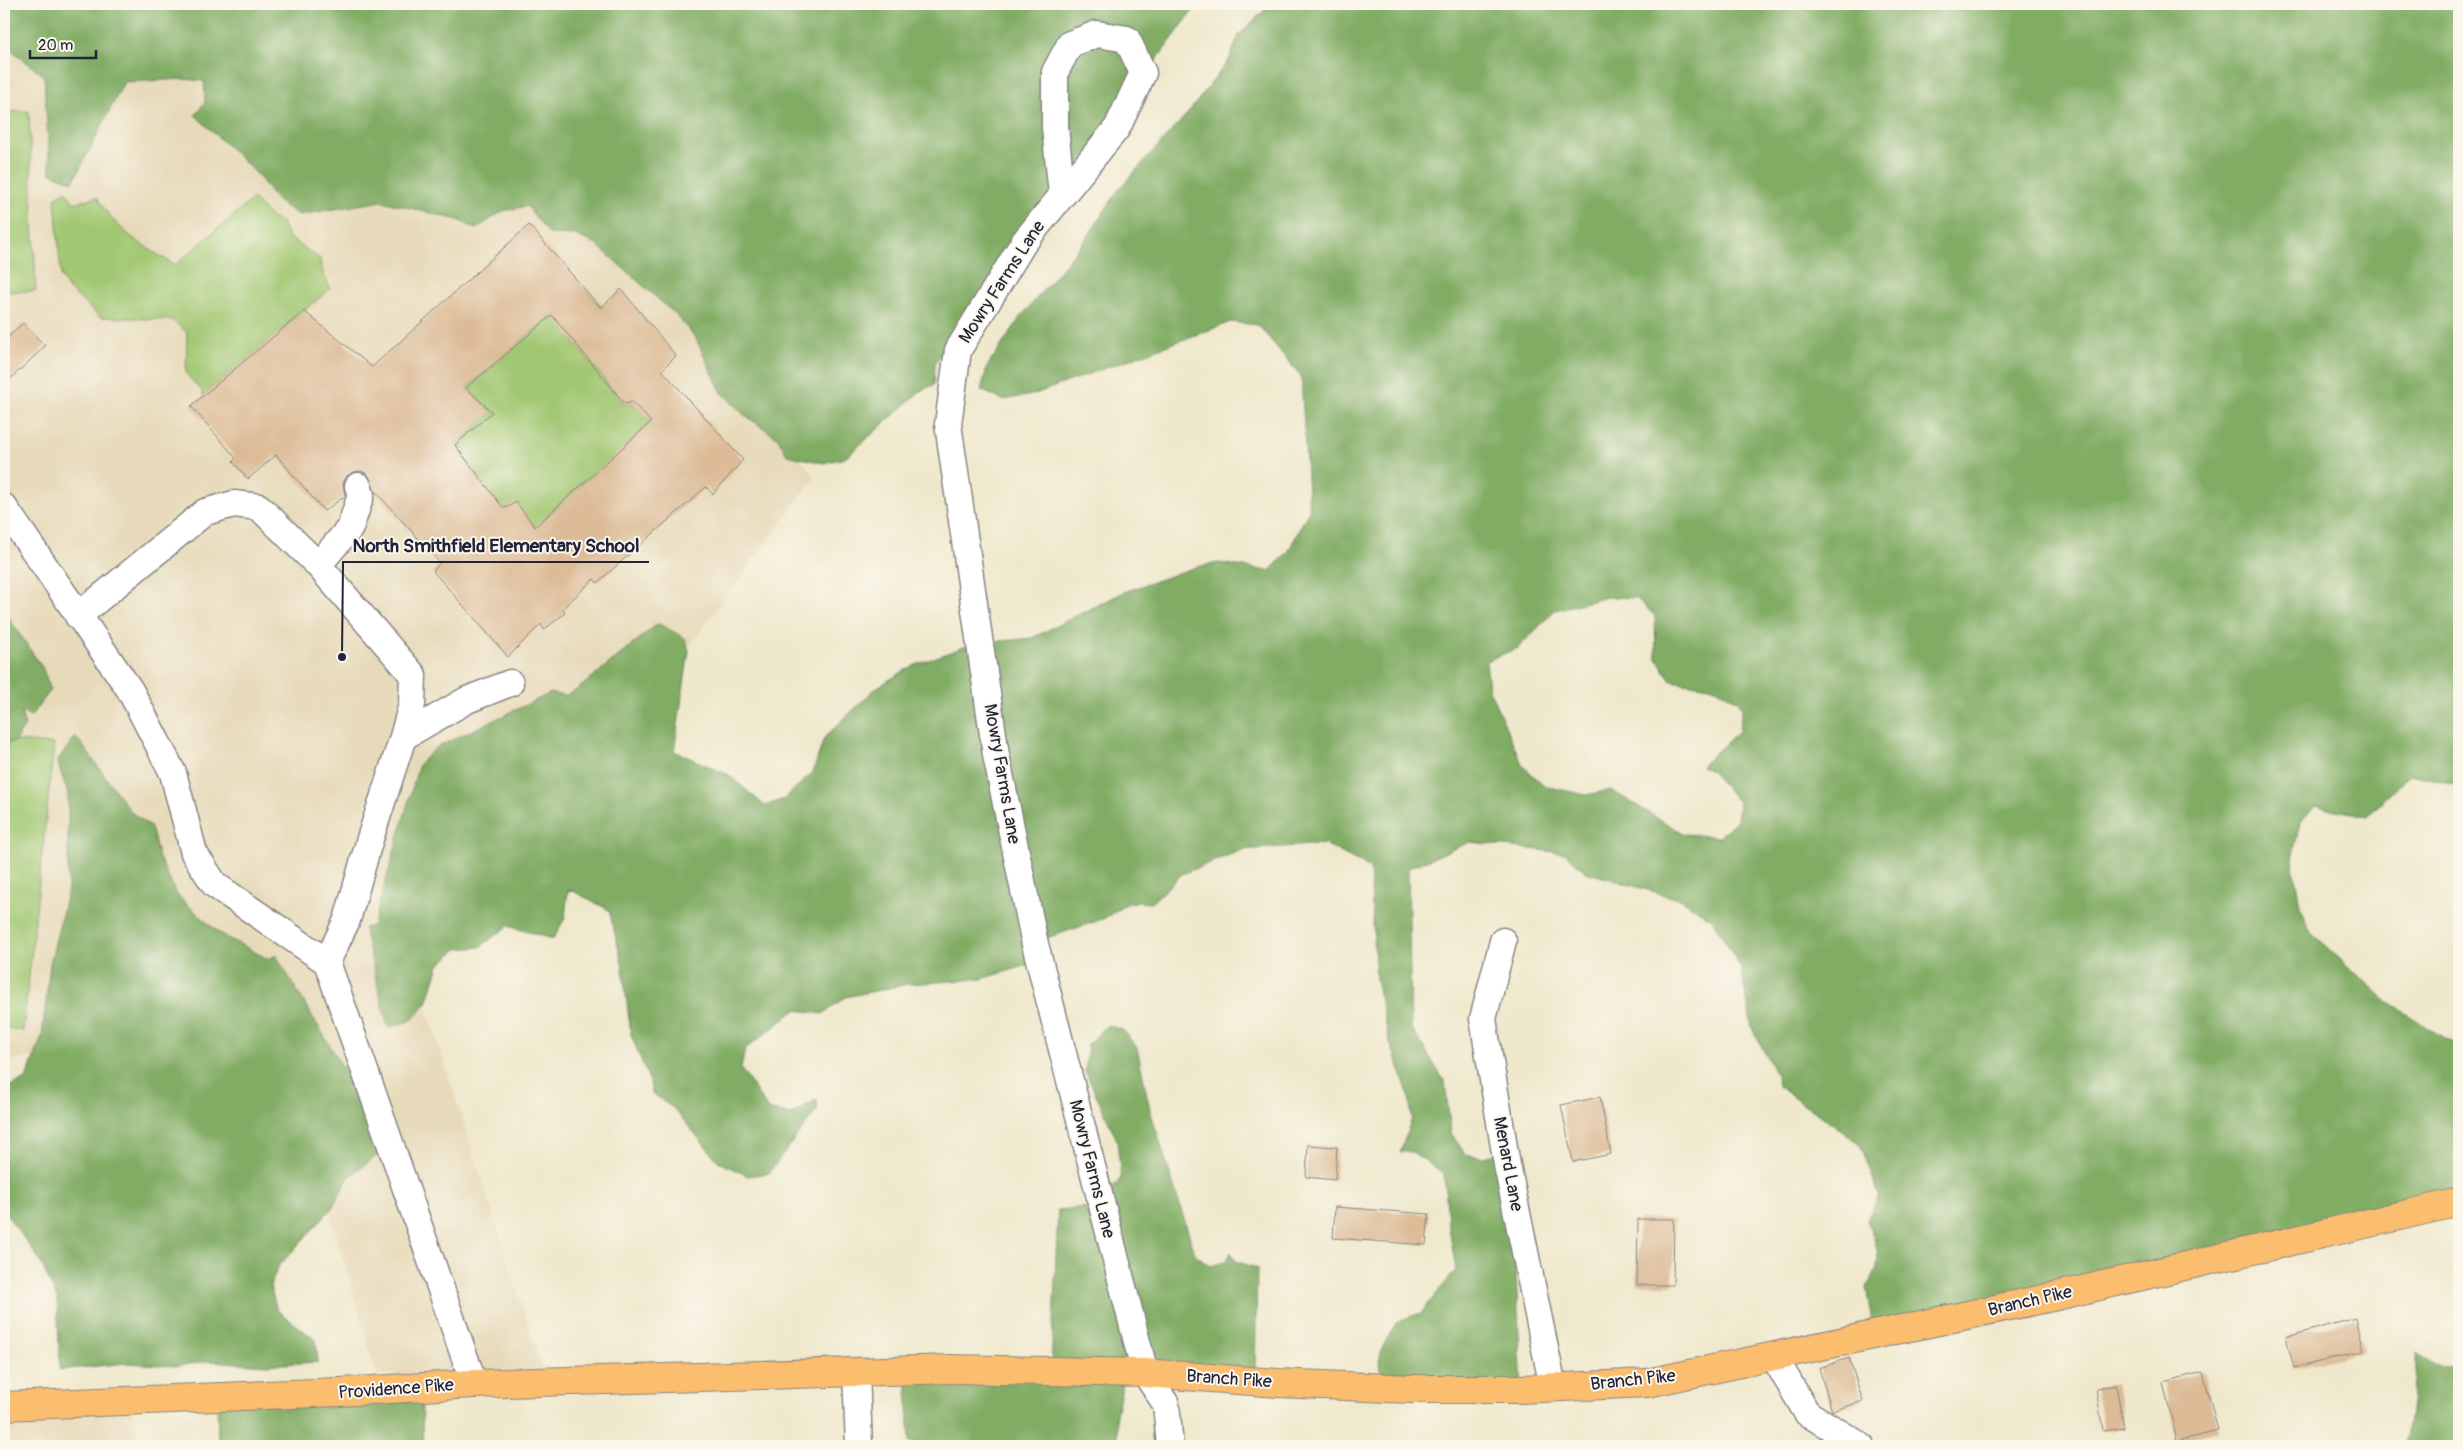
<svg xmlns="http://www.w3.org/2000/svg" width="2463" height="1450" font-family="Pangolin,sans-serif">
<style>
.built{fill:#e7daba}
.green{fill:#a1c772;stroke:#627456}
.forest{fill:#80ac64;stroke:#516750;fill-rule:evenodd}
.building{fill:#dcbb96;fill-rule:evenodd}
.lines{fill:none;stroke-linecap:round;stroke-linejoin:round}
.minor-casing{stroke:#888584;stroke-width:29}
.major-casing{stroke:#888584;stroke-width:30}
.minor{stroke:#fff;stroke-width:26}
.major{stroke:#fbbd6e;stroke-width:28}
.labels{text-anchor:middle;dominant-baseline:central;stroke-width:4;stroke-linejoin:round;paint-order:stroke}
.street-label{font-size:18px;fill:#22223b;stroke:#fbf7ec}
.leader{fill:none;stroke:#22223b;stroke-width:2}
.callout-dot{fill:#22223b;stroke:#fbf7ec;stroke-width:2}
.callout-label{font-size:19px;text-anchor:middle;font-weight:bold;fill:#22223b;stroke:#fbf7ec;stroke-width:4;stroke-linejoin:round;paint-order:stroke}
</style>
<rect width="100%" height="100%" fill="#fbf7ec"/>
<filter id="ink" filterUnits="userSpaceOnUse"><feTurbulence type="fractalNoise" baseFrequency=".02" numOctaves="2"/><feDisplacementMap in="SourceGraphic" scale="10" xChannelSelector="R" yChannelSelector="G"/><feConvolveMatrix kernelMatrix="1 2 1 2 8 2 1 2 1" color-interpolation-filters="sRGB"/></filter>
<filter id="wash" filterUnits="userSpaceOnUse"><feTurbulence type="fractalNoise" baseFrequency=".0096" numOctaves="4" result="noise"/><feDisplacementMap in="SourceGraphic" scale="20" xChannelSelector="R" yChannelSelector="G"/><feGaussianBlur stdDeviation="1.12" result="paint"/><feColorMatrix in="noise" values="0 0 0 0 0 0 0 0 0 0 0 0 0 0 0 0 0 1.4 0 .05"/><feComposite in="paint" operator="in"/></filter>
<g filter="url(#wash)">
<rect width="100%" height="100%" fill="#efe8cc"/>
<!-- built -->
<path class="built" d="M 4,4 L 40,4 L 610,208 L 815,477 L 547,838 L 407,947 L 543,1370 L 377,1375 L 273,1017 L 16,1060 L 4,1059 Z
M 131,1401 L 139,1446 L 4,1446 L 4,1404 Z"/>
<!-- green -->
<path class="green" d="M 29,111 L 36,291 L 4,292 L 4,112 Z
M 66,191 L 74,203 L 97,197 C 116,231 142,245 175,265 L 253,199 L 273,219 L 282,222 L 288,237 L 320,259 L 321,267 L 330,289 L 203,396 L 202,391 L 186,374 L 187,332 L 172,320 L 100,317 L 70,290 L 61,277 L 55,198 Z
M 584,288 L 602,307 L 570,337 L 624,404 L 632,402 L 651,422 L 543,520 L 556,554 L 516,503 L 504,509 L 455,445 L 492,412 L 466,388 Z
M 4,740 L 54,744 L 23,1031 L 4,1028 Z"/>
<!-- forest -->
<path class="forest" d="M 4,4 L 1198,4 L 950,339 L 935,364 L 934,385 L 922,390 L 845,458 L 823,463 L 787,455 L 778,438 L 743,414 L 722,393 L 696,339 L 676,315 L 597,245 L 576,235 L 549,234 L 527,206 L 503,211 L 476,229 L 458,220 L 382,201 L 299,215 L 278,202 L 257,174 L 195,115 L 205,102 L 204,81 L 184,79 L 124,82 L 73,182 L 50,173 L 44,76 L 10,49 L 4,49 Z
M 1271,4 L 2459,4 L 2459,785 L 2410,774 L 2368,816 L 2316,806 L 2300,822 L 2292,860 L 2301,910 L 2311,933 L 2388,1002 L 2455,1045 L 2459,1044 L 2459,1202 L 1874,1334 L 1866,1287 C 1886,1261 1877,1248 1867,1220 L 1879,1195 L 1860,1143 L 1778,1086 L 1777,1077 L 1752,1028 L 1741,969 L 1713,920 L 1682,900 L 1586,872 L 1565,853 L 1470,842 L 1408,868 L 1411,1027 L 1445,1082 L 1451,1133 L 1465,1154 L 1484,1157 L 1496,1154 L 1514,1238 L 1522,1388 L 1381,1386 L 1380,1352 L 1397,1321 L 1421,1313 L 1456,1270 L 1448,1222 L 1444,1173 L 1412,1152 L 1400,1152 L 1412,1118 L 1409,1096 L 1389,1039 L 1376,979 L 1370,868 L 1325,844 L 1242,850 L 1182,874 L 1151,903 L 1130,902 L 1103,919 L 1047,938 L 1028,965 L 982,979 L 908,984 L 846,997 L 823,1014 L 796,1010 L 745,1049 L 741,1069 L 768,1109 L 791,1115 L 817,1099 L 817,1110 L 769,1173 L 748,1176 L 719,1162 L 673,1108 L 652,1093 L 650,1082 L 631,1035 L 622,963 L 609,910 L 573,891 L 568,890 L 565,918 L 553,939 L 508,926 L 480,947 L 457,949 L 439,965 L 427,1003 L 412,1020 L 388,1028 L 364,928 L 373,926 L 419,764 L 437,747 L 551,693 L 565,696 L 577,690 L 656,625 L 659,624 L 685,638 L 689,651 L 674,751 L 729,775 L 765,806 L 784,799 L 813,772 L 824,738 L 876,688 L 912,666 L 972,644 L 1032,638 L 1124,592 L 1196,567 L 1219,563 L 1269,571 L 1288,552 L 1309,510 L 1301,376 L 1258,325 L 1231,322 L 1032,395 L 1003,400 L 981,390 L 987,367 L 1020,318 L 1086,239 L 1119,189 L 1188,113 L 1229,60 L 1239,35 ZM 1607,597 L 1636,598 L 1655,616 L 1656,657 L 1671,681 L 1716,688 L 1739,702 L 1742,708 L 1739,731 L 1701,766 L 1711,771 L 1739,803 L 1737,820 L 1719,837 L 1684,834 L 1611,790 L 1586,795 L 1545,786 L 1523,766 L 1489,689 L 1486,661 L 1518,648 L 1555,610 Z
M 4,611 L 42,667 L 51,690 L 31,716 L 21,712 L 25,726 L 14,742 L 4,742 Z
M 75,737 L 81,743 L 131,812 L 151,827 L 159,858 L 177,895 L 219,933 L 268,959 L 276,955 L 372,1117 L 380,1153 L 349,1177 L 332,1208 L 278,1267 L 270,1286 L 277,1310 L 316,1340 L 318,1362 L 265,1365 L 210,1361 L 177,1366 L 127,1363 L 60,1370 L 57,1298 L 39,1259 L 4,1211 L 4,1089 L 26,1079 L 42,1036 L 50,964 L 68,889 L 68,794 L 57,761 Z
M 1107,1025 L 1123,1030 L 1137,1048 L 1150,1110 L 1195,1254 L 1211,1266 L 1225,1262 L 1231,1252 L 1236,1261 L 1257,1268 L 1255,1377 L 1125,1374 L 1116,1414 L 1118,1446 L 948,1446 L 910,1442 L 906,1372 L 1051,1370 L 1058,1210 L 1098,1206 L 1121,1178 L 1117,1140 L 1085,1071 L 1088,1044 Z
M 2418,1353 C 2431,1367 2441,1367 2459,1364 L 2459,1446 L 2405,1446 Z
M 421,1389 L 423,1446 L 218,1446 L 217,1398 Z"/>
<g id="blocks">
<!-- building -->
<path class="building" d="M 529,225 L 601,308 L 621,289 L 676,356 L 662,370 L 743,460 L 713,494 L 706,487 L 597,583 L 594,579 L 563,608 L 565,613 L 544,630 L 541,624 L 508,657 L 433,571 L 440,563 L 375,491 L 368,474 L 361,471 L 354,472 L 347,476 L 343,483 L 345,496 L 324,511 L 276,455 L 248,479 L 233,462 L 236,458 L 191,406 L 304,311 L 372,367 ZM 552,315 L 625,404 L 632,402 L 651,422 L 535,527 L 516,502 L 504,509 L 455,445 L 492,412 L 466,388 Z
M 23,323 L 45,346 L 4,385 L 4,341 Z
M 1600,1097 L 1611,1154 L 1573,1162 L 1561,1105 Z
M 1308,1145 L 1337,1147 L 1335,1180 L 1306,1177 Z
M 1335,1207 L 1429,1214 L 1426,1245 L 1333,1238 Z
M 1638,1219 L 1674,1219 L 1673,1285 L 1637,1285 Z
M 2356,1318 L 2364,1351 L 2294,1368 L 2286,1337 Z
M 1849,1358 L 1863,1401 L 1832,1411 L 1819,1368 Z
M 2203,1372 L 2218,1431 L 2177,1441 L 2163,1382 Z
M 2116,1385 L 2124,1428 L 2103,1431 L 2096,1388 Z"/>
</g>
</g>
<g filter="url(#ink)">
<use href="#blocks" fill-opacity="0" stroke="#888584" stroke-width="1"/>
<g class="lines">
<defs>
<path id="minor" d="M 1062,195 L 1055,127 L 1055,72 L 1070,44 L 1097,34 L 1127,39 L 1143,73 L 1117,128 L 1024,242 L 958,350 L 948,424 L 996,755 L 1035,944 L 1145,1373 L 1166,1404 L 1170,1446
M 4,507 L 130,690 L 173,773 L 194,853 L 215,885 L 327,962 L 474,1384
M 318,565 L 413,675 L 412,704 L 403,737 L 369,842 L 347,920 L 327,962
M 78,616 L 205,512 L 234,504 L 259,507 L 318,565 L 350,528 L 361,495 L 358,486
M 403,737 L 467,700 L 510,683
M 1503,941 L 1483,1019 L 1507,1165 L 1553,1387
M 1774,1357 L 1807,1413 L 1861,1446
M 856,1372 L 859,1446"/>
<path id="major" d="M 4,1406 L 339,1392 L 474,1384 L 951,1369 L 1145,1373 L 1278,1383 L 1411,1389 L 1521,1389 L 1647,1383 L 2052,1297 L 2459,1202"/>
</defs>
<!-- minor casing -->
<use href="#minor" class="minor-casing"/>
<!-- major casing -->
<use href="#major" class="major-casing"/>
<!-- minor -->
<use href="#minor" class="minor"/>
<!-- major -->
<use href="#major" class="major"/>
</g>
</g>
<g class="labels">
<!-- street labels -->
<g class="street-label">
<text transform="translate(1002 282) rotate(-57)">Mowry Farms Lane</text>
<text transform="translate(1002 774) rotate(80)">Mowry Farms Lane</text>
<text transform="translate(1508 1164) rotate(79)">Menard Lane</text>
<text transform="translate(1092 1169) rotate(76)">Mowry Farms Lane</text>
<text transform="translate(2030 1301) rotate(-13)">Branch Pike</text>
<text transform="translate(1229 1379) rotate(4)">Branch Pike</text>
<text transform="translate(1633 1380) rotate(-6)">Branch Pike</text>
<text transform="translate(396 1389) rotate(-4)">Providence Pike</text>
</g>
</g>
<!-- callouts -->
<path class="leader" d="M342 657L343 562H649"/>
<circle class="callout-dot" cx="342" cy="657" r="5"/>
<g class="callout-label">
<text x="496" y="552">North Smithfield Elementary School</text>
</g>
<!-- margin -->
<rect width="2463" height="1450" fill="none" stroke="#fbf7ec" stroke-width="20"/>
<!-- scale -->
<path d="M30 50v8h66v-8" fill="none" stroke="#22223b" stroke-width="2.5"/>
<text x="38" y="50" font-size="15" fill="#22223b" stroke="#fbf7ec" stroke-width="4" paint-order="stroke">20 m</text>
</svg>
